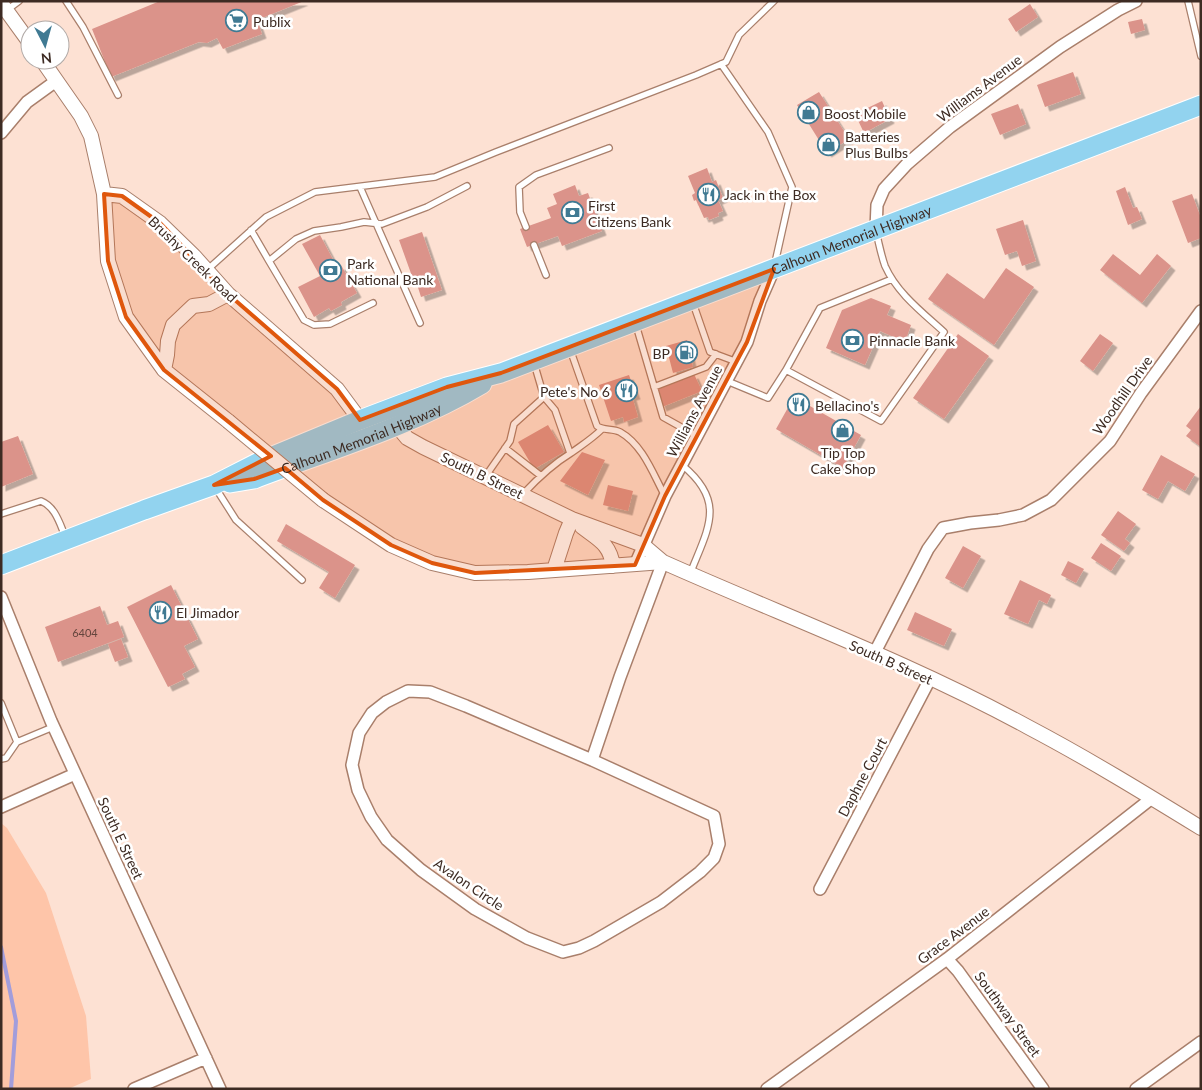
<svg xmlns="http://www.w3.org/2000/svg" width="1202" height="1090" font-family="Lato,sans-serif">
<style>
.green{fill:#fec5a9}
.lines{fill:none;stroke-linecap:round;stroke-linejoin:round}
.stream{stroke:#a29ddb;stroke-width:4}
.building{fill:#db938a;filter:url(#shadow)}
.service-casing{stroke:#a97f6b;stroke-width:8}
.minor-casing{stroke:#a97f6b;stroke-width:14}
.tertiary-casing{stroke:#a97f6b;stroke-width:16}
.trunk-casing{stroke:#fff;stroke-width:21}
.service{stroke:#fff;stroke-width:5.5}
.minor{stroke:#fff;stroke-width:11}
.tertiary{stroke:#fff;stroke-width:14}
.trunk{stroke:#92d3ef;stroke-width:19}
.tertiary-bridge-casing{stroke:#a97f6b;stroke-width:16;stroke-linecap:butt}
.tertiary-bridge{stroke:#fff;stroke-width:14}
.marked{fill:#df570d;fill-opacity:0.2;stroke:#df570d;stroke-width:4;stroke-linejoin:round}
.labels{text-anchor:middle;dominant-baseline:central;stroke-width:5;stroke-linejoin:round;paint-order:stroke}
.number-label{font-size:11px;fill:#64453d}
.poi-label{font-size:14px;fill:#3d2b23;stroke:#fff;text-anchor:start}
.street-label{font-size:14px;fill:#3d2b23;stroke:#fff}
</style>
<defs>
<filter id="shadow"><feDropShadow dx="4.5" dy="4.5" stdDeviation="0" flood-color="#0004"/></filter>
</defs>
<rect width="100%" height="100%" fill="#fde1d3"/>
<!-- green -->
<path class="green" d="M 1,823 L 7,828 L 46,893 L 86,1016 L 91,1079 L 68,1089 L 1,1089 Z"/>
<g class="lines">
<!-- stream -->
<path class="stream" d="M 1,947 L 16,1021 L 11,1089"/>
</g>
<!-- building -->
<path class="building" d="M 160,1 L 304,1 L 257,20 L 262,34 L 223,49 L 217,38 L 207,43 L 199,42 L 111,77 L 92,29 Z
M 1030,4 L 1038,17 L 1016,32 L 1008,19 Z
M 1142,19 L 1145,30 L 1131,34 L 1128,22 Z
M 1073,72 L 1081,94 L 1045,107 L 1037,85 Z
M 819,92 L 849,139 L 827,153 L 797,105 Z
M 882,101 L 890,119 L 864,133 L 855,114 Z
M 1018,104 L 1026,124 L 1000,135 L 991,114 Z
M 707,168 L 712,182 L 716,180 L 723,198 L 718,200 L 723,211 L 718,213 L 719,216 L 709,220 L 708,217 L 704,218 L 696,200 L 694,201 L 692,195 L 695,193 L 688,176 Z
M 575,185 L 579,196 L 588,193 L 602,231 L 562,246 L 558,236 L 527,247 L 520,229 L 551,218 L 547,208 L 557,204 L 553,194 Z
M 1125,187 L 1133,208 L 1137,207 L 1142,219 L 1128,225 L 1116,191 Z
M 1192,194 L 1201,218 L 1201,238 L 1188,243 L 1172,201 Z
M 1023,220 L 1036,261 L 1022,266 L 1017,251 L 1005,255 L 996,229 Z
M 422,232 L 442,290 L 421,297 L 415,278 L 413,279 L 399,240 Z
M 320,235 L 337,267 L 341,265 L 357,293 L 341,302 L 342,305 L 331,311 L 329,308 L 314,317 L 298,287 L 320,276 L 302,244 Z
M 1113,254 L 1140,275 L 1157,254 L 1171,266 L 1142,303 L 1100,270 Z
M 1006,268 L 1034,287 L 994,345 L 928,299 L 947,273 L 984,299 Z
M 871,298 L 891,306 L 887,315 L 911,325 L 905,342 L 880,331 L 865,365 L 826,348 L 842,310 Z
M 958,334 L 989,356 L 944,419 L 913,398 Z
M 1100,334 L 1113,343 L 1093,371 L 1080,361 Z
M 687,340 L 693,367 L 673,373 L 666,346 Z
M 694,374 L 702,391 L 662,407 L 655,389 Z
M 629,375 L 636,395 L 632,396 L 638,417 L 624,422 L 623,417 L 611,421 L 599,385 Z
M 794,397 L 861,435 L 843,468 L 776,429 Z
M 1201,406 L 1201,447 L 1186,436 L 1191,430 L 1186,426 Z
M 548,425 L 564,452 L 534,469 L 518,442 Z
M 18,436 L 33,474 L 1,487 L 1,442 Z
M 582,452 L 605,460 L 588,495 L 560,481 Z
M 1161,455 L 1195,474 L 1185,491 L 1168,481 L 1158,499 L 1142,490 Z
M 608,485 L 633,491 L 628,511 L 603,505 Z
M 1118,511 L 1136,524 L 1125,539 L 1130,543 L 1124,551 L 1101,535 Z
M 286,524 L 355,565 L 335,598 L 319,588 L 329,572 L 277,541 Z
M 1101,543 L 1121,556 L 1111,571 L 1091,558 Z
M 963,546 L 981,556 L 963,588 L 945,578 Z
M 1068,561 L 1084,569 L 1076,583 L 1061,575 Z
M 1020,580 L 1051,595 L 1047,604 L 1039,600 L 1028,624 L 1004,614 Z
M 171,585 L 198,639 L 184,646 L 195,667 L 182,674 L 185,679 L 168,687 L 127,607 Z
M 100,606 L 107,625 L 118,621 L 124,637 L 58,662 L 45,627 Z
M 915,612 L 952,629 L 944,646 L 907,630 Z
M 121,639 L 128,657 L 115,662 L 108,644 Z"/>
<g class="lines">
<defs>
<path id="service" d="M 66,1 L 83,27 L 118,95
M 1188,1 L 1201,56
M 7,10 L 19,1
M 721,64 L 768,132 L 792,187 L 775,263
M 360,187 L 420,323
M 526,227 L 520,212 L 519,187 L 536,175 L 609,148
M 251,230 L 269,261
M 534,245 L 546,275
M 207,270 L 266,217 L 315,192 L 435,177 L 496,152 L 696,75 L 726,62 L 739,35 L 774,1
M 373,303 L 330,324 L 314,325 L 304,320 L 269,261 L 296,239 L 314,231 L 341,227 L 364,222 L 382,224 L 427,207 L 467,186
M 693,303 L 710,352 L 737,362
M 636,325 L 663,417 L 697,436
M 570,349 L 597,426 C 604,431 612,428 620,432 C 643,445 653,474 665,496
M 534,363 L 544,397 L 555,410 L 570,453
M 786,370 L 820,308 L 892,279
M 727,381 L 768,398 L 786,370 L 881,421 L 944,332 C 922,312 897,293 885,266 C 881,255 879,243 876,232
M 654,387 L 706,367 L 716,354
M 505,448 L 541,476
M 682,465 C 727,502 708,528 690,574
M 485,477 L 510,441 L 514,424 L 544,397
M 215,487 L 236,520 L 302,580
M 523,494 C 537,479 553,464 571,453 C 582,445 592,439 602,429
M 1,514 L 41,501 C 56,507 60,525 66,538
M 1,703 L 17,742
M 1,759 L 6,758 L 17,742 L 53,727"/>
<path id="minor" d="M 1,133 L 27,102 L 56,81
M 876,229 L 877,205 L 884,189 L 907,164 L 950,127 L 1060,47 L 1118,10 L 1136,1
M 635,565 L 665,496 L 747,342 L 760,301 L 774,269
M 1,597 L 51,721 L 220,1089
M 874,654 L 928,549 L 943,528 L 970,523 L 999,520 L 1023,515 L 1051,500 L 1110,441 L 1141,393 L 1201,311
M 408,691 L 430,692 L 466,706 L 592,760 L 714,816 L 719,844 L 714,858 L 700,872 L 661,902 L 594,941 L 579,948 L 563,952 L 527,938 L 475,909 L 421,870 L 387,840 L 371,817 L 358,790 L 352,765 L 359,733 L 372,713 L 386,702 Z
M 592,760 L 620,677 L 663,562
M 1,807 L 75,774
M 820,889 L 930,679
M 947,959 L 958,971 L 1043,1089
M 134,1089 L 206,1058
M 767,1089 L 947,959 L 1152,798
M 1136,1089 L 1201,1042"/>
<path id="tertiary" d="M 1,3 L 30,43
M 42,60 L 81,116 L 91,136 L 104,194 L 108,261 L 126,317 L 164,370 L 228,421
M 104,194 L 122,196 L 160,223 L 194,256 L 228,294 L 337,389 L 360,420
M 164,370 L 167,355 L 168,341 L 173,325 L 193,306 L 209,304 L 228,294
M 397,426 L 407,438 L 423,447 L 572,519 L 643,545 L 663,562 C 784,616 911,663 1028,727 C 1087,758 1144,793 1201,828
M 323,500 L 391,545 L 432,563 L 475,573 L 528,572 L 663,562
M 582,527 C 599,540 610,544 613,566
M 554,570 L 566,533 L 572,519"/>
<g id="trunk">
<path id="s1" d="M 230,483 L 254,479 C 330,450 412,426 482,384"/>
<path id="s2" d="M 1,565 L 144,510 L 214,485 L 261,461 L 360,420 L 447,387 L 501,373 L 1201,105"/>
</g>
</defs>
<!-- service casing -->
<use href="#service" class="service-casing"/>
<!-- minor casing -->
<use href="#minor" class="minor-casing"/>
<!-- tertiary casing -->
<use href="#tertiary" class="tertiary-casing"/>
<!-- trunk casing -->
<use href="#trunk" class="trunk-casing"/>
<!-- service -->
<use href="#service" class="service"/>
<!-- minor -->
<use href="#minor" class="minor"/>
<!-- tertiary -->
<use href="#tertiary" class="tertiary"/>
<!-- trunk -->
<use href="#trunk" class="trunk"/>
<defs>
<path id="tertiary-bridge" d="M 228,421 L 323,500"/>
</defs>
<!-- tertiary-bridge casing -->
<use href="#tertiary-bridge" class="tertiary-bridge-casing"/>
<!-- tertiary-bridge -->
<use href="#tertiary-bridge" class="tertiary-bridge"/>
</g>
<!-- marked area -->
<path class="marked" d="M 104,194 L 122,196 L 160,223 L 228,294 L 337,389 L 360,420 L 447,387 L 501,373 L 774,269 L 747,342 L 665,496 L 635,565 L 475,573 L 432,563 L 391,545 L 323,500 L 285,468 L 254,479 L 214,485 L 271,456 L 164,370 L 126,317 L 108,261 Z"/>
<!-- icons -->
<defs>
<symbol id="supermarket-ring" viewBox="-11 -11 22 22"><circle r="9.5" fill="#fff" stroke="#407a93" stroke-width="1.5"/><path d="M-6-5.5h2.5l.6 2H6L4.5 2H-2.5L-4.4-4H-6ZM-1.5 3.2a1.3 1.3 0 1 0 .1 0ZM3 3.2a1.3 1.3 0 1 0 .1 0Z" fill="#407a93"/></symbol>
<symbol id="shop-ring" viewBox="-11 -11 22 22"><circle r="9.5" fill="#fff" stroke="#407a93" stroke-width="1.5"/><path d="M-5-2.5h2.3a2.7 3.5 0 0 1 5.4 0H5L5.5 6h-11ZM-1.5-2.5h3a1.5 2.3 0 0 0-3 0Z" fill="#407a93"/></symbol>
<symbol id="restaurant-ring" viewBox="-11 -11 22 22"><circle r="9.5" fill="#fff" stroke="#407a93" stroke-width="1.5"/><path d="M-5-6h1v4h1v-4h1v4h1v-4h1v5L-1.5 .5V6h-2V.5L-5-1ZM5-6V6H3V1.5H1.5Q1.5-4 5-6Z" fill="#407a93"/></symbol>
<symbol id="bank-ring" viewBox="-11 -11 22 22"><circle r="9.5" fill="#fff" stroke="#407a93" stroke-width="1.5"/><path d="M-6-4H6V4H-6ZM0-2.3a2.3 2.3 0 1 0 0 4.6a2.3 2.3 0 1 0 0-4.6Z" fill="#407a93"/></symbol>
<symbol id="fuel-ring" viewBox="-11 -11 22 22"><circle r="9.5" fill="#fff" stroke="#407a93" stroke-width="1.5"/><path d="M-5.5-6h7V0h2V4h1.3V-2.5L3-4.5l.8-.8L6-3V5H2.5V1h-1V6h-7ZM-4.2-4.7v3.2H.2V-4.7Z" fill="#407a93"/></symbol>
</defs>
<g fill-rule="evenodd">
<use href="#supermarket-ring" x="224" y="8" width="25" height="25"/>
<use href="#shop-ring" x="796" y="100" width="25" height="25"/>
<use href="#shop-ring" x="816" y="132" width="25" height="25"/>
<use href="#restaurant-ring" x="696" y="182" width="25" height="25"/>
<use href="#bank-ring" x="560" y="200" width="25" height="25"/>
<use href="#bank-ring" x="318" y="258" width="25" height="25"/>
<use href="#bank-ring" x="840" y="328" width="25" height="25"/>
<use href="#fuel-ring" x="674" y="340" width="25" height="25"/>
<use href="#restaurant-ring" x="614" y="378" width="25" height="25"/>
<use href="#restaurant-ring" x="786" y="392" width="25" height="25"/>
<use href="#shop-ring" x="830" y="418" width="25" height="25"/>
<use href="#restaurant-ring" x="148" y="600" width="25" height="25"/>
</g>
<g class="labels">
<!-- number labels -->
<g class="number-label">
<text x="85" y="632">6404</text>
</g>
<!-- poi labels -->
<g class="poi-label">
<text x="253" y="21">Publix</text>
<text x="824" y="113">Boost Mobile</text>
<text x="845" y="136">Batteries<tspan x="845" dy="16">Plus Bulbs</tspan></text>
<text x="724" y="194">Jack in the Box</text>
<text x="588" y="205">First<tspan x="588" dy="16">Citizens Bank</tspan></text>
<text x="347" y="263">Park<tspan x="347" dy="16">National Bank</tspan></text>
<text x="869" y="340">Pinnacle Bank</text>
<text x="670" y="353" text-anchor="end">BP</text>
<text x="610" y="391" text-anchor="end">Pete's No 6</text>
<text x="815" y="405">Bellacino's</text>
<text x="843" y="452" text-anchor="middle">Tip Top<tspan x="843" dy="16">Cake Shop</tspan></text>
<text x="176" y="612">El Jimador</text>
</g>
<!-- street labels -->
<g class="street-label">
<text transform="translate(979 88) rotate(-37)">Williams Avenue</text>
<text stroke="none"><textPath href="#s2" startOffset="911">Calhoun Memorial Highway</textPath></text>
<text transform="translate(193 259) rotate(44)">Brushy Creek Road</text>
<text transform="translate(1122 395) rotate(-55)">Woodhill Drive</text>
<text transform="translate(694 411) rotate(-62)">Williams Avenue</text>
<text stroke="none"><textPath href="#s1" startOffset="139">Calhoun Memorial Highway</textPath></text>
<text transform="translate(482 475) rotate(26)">South B Street</text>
<text transform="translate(891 662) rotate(24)">South B Street</text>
<text transform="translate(862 777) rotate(-62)">Daphne Court</text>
<text transform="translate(121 838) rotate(65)">South E Street</text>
<text transform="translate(469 884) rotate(34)">Avalon Circle</text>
<text transform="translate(953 935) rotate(-37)">Grace Avenue</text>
<text transform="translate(1008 1014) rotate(54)">Southway Street</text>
</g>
</g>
<!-- border -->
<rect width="1202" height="1090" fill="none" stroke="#3d2b23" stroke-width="5"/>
<!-- north arrow -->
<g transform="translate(45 45) rotate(174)"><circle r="24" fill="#ffffff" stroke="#b1aaa7"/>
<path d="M0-4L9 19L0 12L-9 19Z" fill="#407a93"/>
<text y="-8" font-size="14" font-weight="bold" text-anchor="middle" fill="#3d2b23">N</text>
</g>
</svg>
